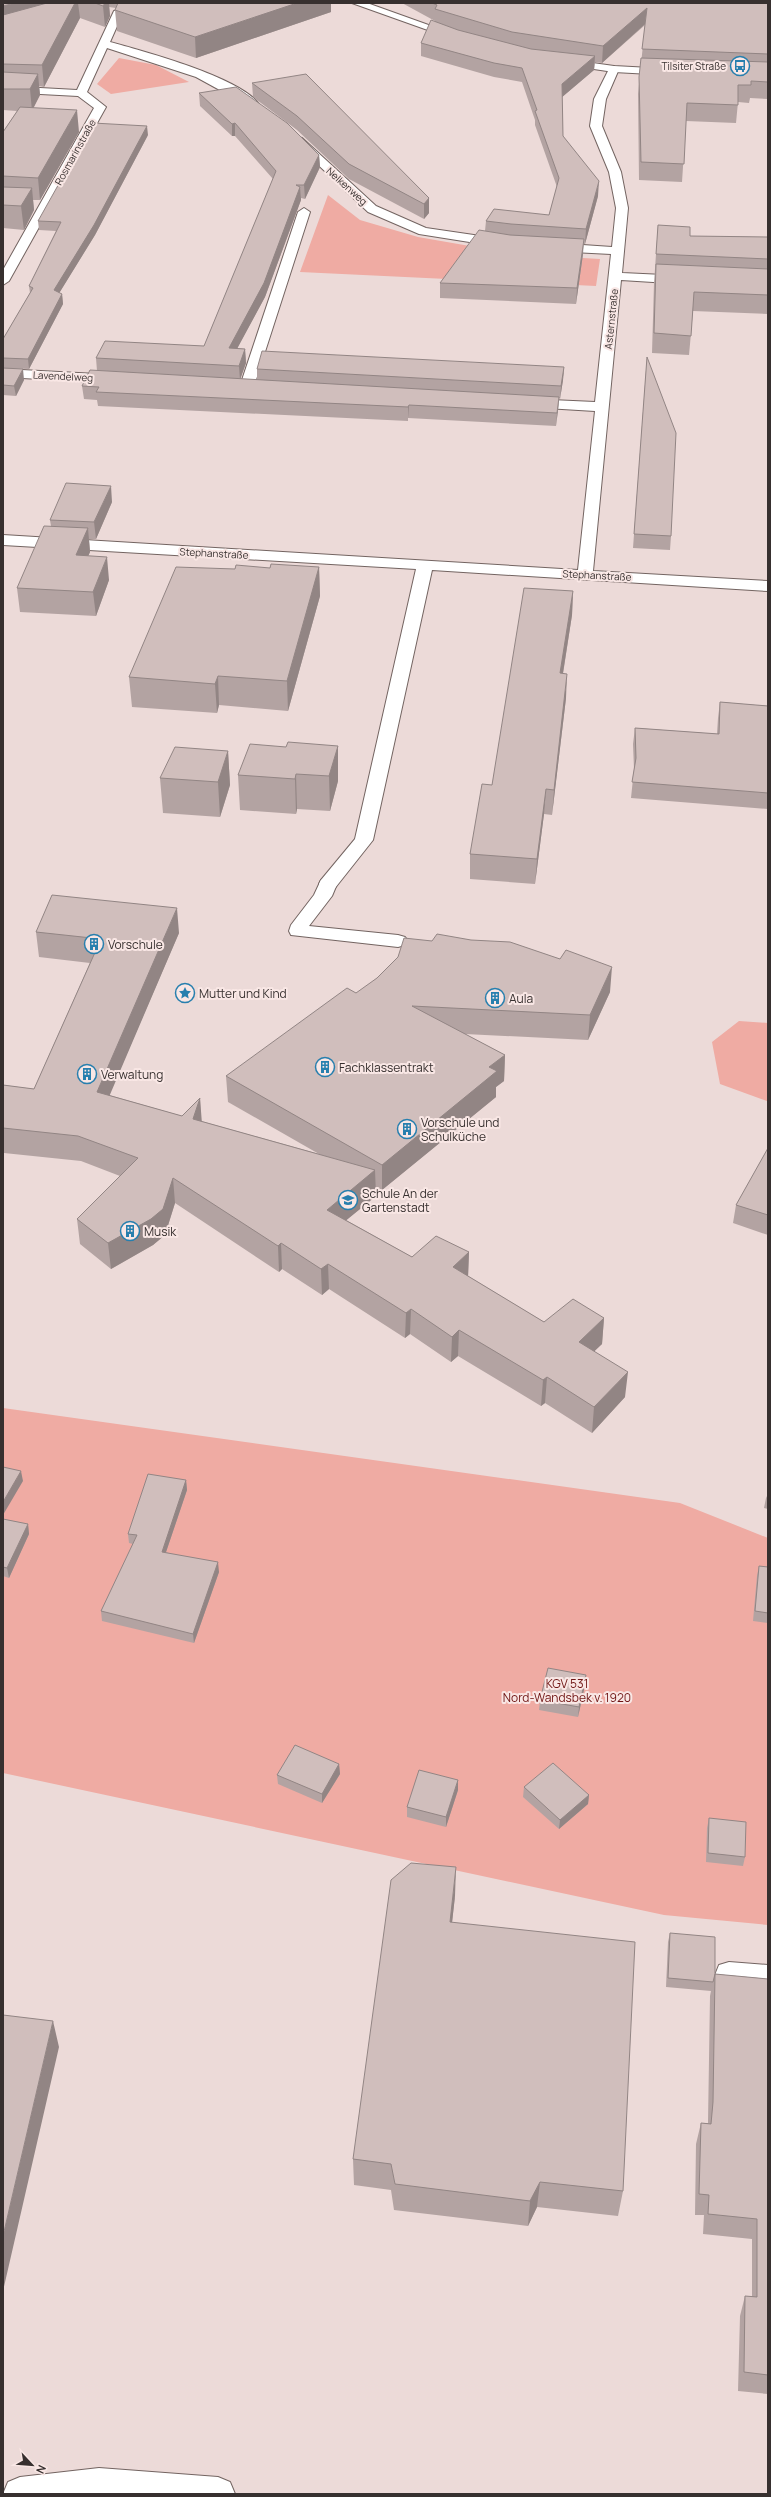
<svg xmlns="http://www.w3.org/2000/svg" width="771" height="2497" font-family="Manrope,sans-serif">
<style>
.green{fill:#efaba3}
.lines{fill:none;stroke-linecap:round;stroke-linejoin:round}
.lane-casing{stroke:#736461;stroke-width:2}
.street-casing{stroke:#736461;stroke-width:2}
.secondary-casing{stroke:#736461;stroke-width:2}
.lane{fill:#fff;fill-rule:evenodd}
.street{fill:#fff;fill-rule:evenodd}
.secondary{fill:#fff;fill-rule:evenodd}
.wall{fill:#b3a3a2}
.shaded-wall{fill:#928584}
.building{fill:#d0bebc;stroke:#928584}
.labels{text-anchor:middle;dominant-baseline:central;stroke-width:4;stroke-linejoin:round;paint-order:stroke}
.far-poi-label{font-size:10px;fill:#37302f;stroke:#f9e7e5;text-anchor:end}
.far-street-label{font-size:10px;fill:#37302f;stroke:#f9e7e5}
.poi-label{font-size:12px;fill:#37302f;stroke:#f9e7e5;text-anchor:start}
.park-label{font-size:12px;fill:#6f1514;stroke:#f9e7e5}
</style>
<rect width="100%" height="100%" fill="#ecdad8"/>
<!-- green -->
<path class="green" d="M 119,58 L 156,65 L 189,82 L 111,94 L 97,84 Z
M 328,195 L 360,220 L 418,237 L 515,254 L 600,259 L 596,286 L 300,272 Z
M 739,1021 L 768,1023 L 767,1101 L 720,1084 L 712,1042 Z
M 3,1408 L 680,1503 L 768,1538 L 768,1925 L 664,1915 L 3,1773 Z"/>
<g class="lines">
<defs>
<path id="lane" d="M 328,878 L 335,880 L 337,884 L 332,896 L 309,926 L 398,935 L 405,937 L 408,941 L 405,945 L 398,947 L 291,935 L 289,931 L 291,925 L 314,895 L 321,880 Z
M 729,1962 L 768,1965 L 768,1991 L 729,1988 L 719,1985 L 715,1975 L 719,1965 Z"/>
<path id="street" d="M 140,3 L 155,3 L 122,15 L 110,42 C 143,51 239,77 259,104 L 253,107 L 249,106 L 196,77 L 107,48 L 87,92 L 106,107 L 9,281 L 3,285 L 3,270 L 94,108 L 78,96 L 3,92 L 3,86 L 77,90 L 114,11 Z
M 614,66 L 619,69 L 606,99 L 602,126 L 621,172 L 628,208 L 622,273 L 685,276 L 691,280 L 685,284 L 621,280 L 593,571 L 768,581 L 768,591 L 432,570 L 373,840 L 335,888 L 321,888 L 319,884 L 321,880 L 355,839 L 416,569 L 3,545 L 3,535 L 578,570 L 595,411 L 529,407 L 522,403 L 529,399 L 595,402 L 611,254 L 553,251 L 547,247 L 553,243 L 612,247 L 616,208 L 609,172 L 590,126 L 594,99 L 609,69 Z
M 298,137 L 302,138 L 376,206 L 426,228 L 501,239 L 507,243 L 501,247 L 419,234 L 368,212 L 294,142 L 294,138 Z
M 304,208 L 310,212 L 254,386 L 252,389 L 242,389 L 240,386 L 298,212 Z
M 3,369 L 116,375 L 123,379 L 116,383 L 3,377 Z
M 99,2468 L 218,2477 L 230,2482 L 235,2494 L 3,2494 L 8,2482 L 20,2477 Z"/>
<path id="secondary" d="M 352,3 L 367,3 L 462,37 L 457,40 L 453,39 Z
M 564,59 L 614,66 L 669,69 L 674,72 L 669,75 L 614,72 L 560,64 L 559,62 Z"/>
</defs>
<!-- lane casing -->
<use href="#lane" class="lane-casing"/>
<!-- street casing -->
<use href="#street" class="street-casing"/>
<!-- secondary casing -->
<use href="#secondary" class="secondary-casing"/>
<!-- lane -->
<use href="#lane" class="lane"/>
<!-- street -->
<use href="#street" class="street"/>
<!-- secondary -->
<use href="#secondary" class="secondary"/>
</g>
<!-- wall -->
<path class="wall" d="M 3,3 L 331,3 L 331,12 L 196,58 L 117,31 L 115,10 L 116,8 L 109,7 L 110,16 L 105,27 L 80,18 L 44,87 L 39,86 L 40,95 L 33,108 L 79,132 L 40,200 L 33,200 L 34,210 L 24,230 L 3,228 L 3,132 L 17,111 L 3,110 Z
M 402,3 L 768,3 L 768,99 L 750,98 L 749,103 L 738,102 L 736,123 L 686,121 L 682,182 L 639,180 L 638,94 L 645,25 L 602,63 L 595,62 L 594,70 L 562,97 L 563,136 L 598,196 L 585,244 L 583,244 L 583,254 L 576,304 L 440,298 L 440,283 L 485,231 L 486,221 L 549,215 L 557,187 L 535,125 L 535,120 L 522,82 L 494,77 L 421,56 L 421,43 L 435,21 Z
M 252,83 L 429,198 L 429,213 L 424,219 L 349,179 L 297,130 L 253,97 Z
M 199,93 L 319,155 L 320,167 L 305,199 L 301,198 L 301,200 L 265,297 L 237,348 L 245,349 L 246,363 L 240,379 L 257,380 L 257,369 L 564,367 L 563,380 L 560,399 L 559,398 L 558,410 L 556,426 L 408,418 L 408,421 L 98,406 L 97,400 L 84,399 L 82,386 L 97,371 L 96,358 L 204,346 L 273,179 L 235,136 L 232,136 L 200,106 Z
M 148,135 L 95,235 L 59,293 L 62,294 L 63,304 L 29,369 L 3,368 L 3,339 L 30,293 L 29,286 L 56,231 L 39,230 L 38,221 Z
M 658,225 L 690,236 L 768,237 L 768,314 L 693,311 L 689,355 L 652,353 L 654,283 Z
M 647,357 L 671,536 L 670,550 L 633,548 Z
M 3,368 L 24,380 L 16,396 L 3,395 Z
M 112,502 L 96,539 L 89,539 L 90,552 L 88,556 L 109,580 L 96,616 L 20,612 L 17,588 L 51,526 L 50,520 Z
M 319,567 L 320,596 L 288,711 L 219,705 L 217,713 L 132,707 L 129,677 L 235,569 Z
M 573,591 L 572,615 L 563,674 L 566,698 L 552,815 L 544,814 L 535,884 L 470,879 L 470,854 L 492,785 Z
M 720,702 L 768,706 L 768,809 L 631,798 L 634,769 L 633,744 L 635,728 L 717,734 L 718,718 Z
M 338,746 L 338,781 L 330,811 L 297,809 L 296,814 L 240,810 L 238,775 L 286,747 Z
M 228,751 L 230,785 L 220,817 L 163,813 L 160,778 Z
M 36,932 L 179,933 L 109,1095 L 182,1116 L 200,1098 L 201,1121 L 319,1154 L 228,1102 L 226,1076 L 356,993 L 610,992 L 588,1040 L 465,1034 L 505,1055 L 504,1081 L 496,1087 L 496,1097 L 382,1190 L 375,1187 L 376,1196 L 346,1220 L 412,1257 L 469,1252 L 468,1276 L 544,1322 L 604,1318 L 602,1344 L 594,1351 L 625,1397 L 592,1433 L 545,1403 L 541,1406 L 458,1356 L 451,1362 L 410,1334 L 405,1338 L 329,1289 L 322,1295 L 282,1269 L 279,1272 L 175,1203 L 165,1235 L 153,1245 L 111,1269 L 80,1244 L 77,1219 L 120,1176 L 81,1161 L 4,1153 L 3,1155 L 3,1085 L 34,1089 L 90,963 L 39,957 Z
M 768,1148 L 768,1235 L 733,1223 L 736,1205 Z
M 186,1480 L 187,1490 L 166,1552 L 219,1572 L 194,1643 L 102,1621 L 101,1611 L 133,1544 L 129,1543 L 128,1534 Z
M 768,1494 L 768,1509 L 764,1508 L 766,1498 Z
M 3,1519 L 28,1524 L 29,1534 L 9,1578 L 3,1576 Z
M 759,1566 L 768,1567 L 768,1623 L 753,1621 L 757,1576 Z
M 585,1685 L 578,1717 L 539,1710 L 540,1700 Z
M 339,1764 L 340,1774 L 322,1803 L 278,1784 L 277,1775 Z
M 458,1780 L 458,1790 L 446,1827 L 407,1817 L 407,1807 Z
M 524,1787 L 589,1795 L 588,1804 L 559,1829 L 523,1797 Z
M 709,1818 L 745,1857 L 743,1866 L 706,1862 L 707,1828 Z
M 455,1896 L 452,1922 L 623,2191 L 618,2216 L 537,2207 L 528,2226 L 394,2210 L 391,2190 L 354,2185 L 353,2159 Z
M 670,1933 L 715,1974 L 768,1979 L 768,2394 L 738,2391 L 740,2316 L 745,2296 L 752,2297 L 752,2239 L 703,2234 L 704,2215 L 695,2215 L 696,2144 L 701,2123 L 708,2123 L 710,1996 L 711,1991 L 666,1987 L 668,1942 Z"/>
<!-- shaded-wall -->
<path class="shaded-wall" d="M 15,3 L 62,3 L 3,28 L 3,6 Z
M 75,3 L 78,3 L 80,18 L 44,87 L 42,65 Z
M 105,3 L 109,3 L 110,16 L 105,27 L 103,6 Z
M 297,3 L 331,3 L 331,12 L 196,58 L 195,37 Z
M 647,8 L 645,24 L 602,63 L 603,46 Z
M 595,56 L 594,70 L 561,98 L 562,84 Z
M 38,74 L 40,95 L 32,111 L 30,89 Z
M 77,110 L 79,132 L 40,200 L 38,178 Z
M 235,123 L 235,136 L 232,136 L 232,124 Z
M 147,126 L 148,135 L 95,235 L 55,300 L 54,290 Z
M 319,155 L 320,167 L 305,199 L 304,185 Z
M 599,181 L 598,196 L 585,244 L 586,229 Z
M 300,187 L 301,200 L 265,297 L 230,362 L 229,348 Z
M 32,188 L 34,210 L 24,230 L 21,206 Z
M 429,198 L 429,213 L 424,219 L 424,204 Z
M 584,239 L 583,254 L 576,304 L 577,288 Z
M 62,294 L 63,304 L 29,369 L 28,359 Z
M 245,349 L 246,363 L 240,380 L 239,366 Z
M 564,367 L 563,380 L 560,399 L 561,386 Z
M 23,369 L 24,380 L 16,396 L 14,386 Z
M 559,397 L 558,410 L 556,426 L 557,413 Z
M 409,405 L 408,418 L 408,421 L 408,407 Z
M 111,486 L 112,502 L 96,539 L 94,522 Z
M 88,528 L 90,552 L 78,579 L 76,555 Z
M 107,557 L 109,580 L 96,616 L 93,592 Z
M 319,567 L 320,596 L 288,711 L 287,681 Z
M 573,591 L 572,615 L 559,698 L 560,673 Z
M 567,674 L 566,698 L 552,815 L 554,790 Z
M 218,676 L 219,705 L 217,713 L 215,684 Z
M 338,746 L 338,781 L 330,811 L 329,776 Z
M 228,751 L 230,785 L 220,817 L 218,782 Z
M 296,774 L 297,809 L 296,814 L 295,779 Z
M 546,789 L 544,814 L 535,884 L 537,859 Z
M 177,908 L 179,933 L 100,1118 L 97,1092 Z
M 612,967 L 610,992 L 588,1040 L 590,1015 Z
M 505,1055 L 504,1081 L 496,1087 L 496,1097 L 382,1190 L 382,1165 L 489,1067 Z
M 200,1098 L 202,1124 L 193,1119 Z
M 375,1170 L 376,1196 L 327,1236 L 327,1210 Z
M 173,1178 L 175,1203 L 165,1235 L 153,1245 L 111,1269 L 108,1243 Z
M 281,1243 L 282,1269 L 279,1272 L 278,1246 Z
M 469,1252 L 468,1278 L 453,1267 Z
M 328,1264 L 329,1289 L 322,1295 L 321,1269 Z
M 411,1309 L 410,1334 L 405,1338 L 406,1313 Z
M 604,1318 L 602,1344 L 577,1368 L 579,1342 Z
M 459,1330 L 458,1356 L 451,1362 L 452,1337 Z
M 628,1372 L 625,1397 L 592,1433 L 594,1407 Z
M 547,1377 L 545,1403 L 541,1406 L 543,1380 Z
M 21,1471 L 23,1481 L 3,1515 L 3,1502 Z
M 186,1480 L 187,1490 L 163,1561 L 162,1552 Z
M 28,1524 L 29,1534 L 9,1578 L 7,1568 Z
M 218,1562 L 219,1572 L 194,1643 L 193,1634 Z
M 586,1675 L 585,1685 L 578,1717 L 579,1707 Z
M 339,1764 L 340,1774 L 322,1803 L 322,1794 Z
M 458,1780 L 458,1790 L 446,1827 L 446,1817 Z
M 589,1795 L 588,1804 L 559,1829 L 560,1820 Z
M 456,1867 L 455,1896 L 449,1950 L 450,1922 Z
M 53,2021 L 59,2047 L 3,2291 L 3,2236 Z
M 540,2182 L 537,2207 L 528,2226 L 530,2201 Z"/>
<!-- building -->
<path class="building" d="M 3,3 L 15,3 L 3,6 Z
M 47,3 L 75,3 L 42,65 L 3,64 L 3,15 Z
M 95,3 L 105,3 L 103,6 Z
M 118,3 L 297,3 L 195,37 L 115,10 Z
M 432,3 L 768,3 L 768,54 L 642,49 L 647,8 L 603,46 L 512,32 L 435,9 L 437,5 Z
M 431,20 L 458,30 L 531,49 L 595,56 L 562,84 L 563,136 L 599,181 L 586,229 L 511,224 L 486,221 L 494,209 L 549,215 L 559,178 L 535,111 L 537,110 L 522,68 L 494,63 L 421,43 Z
M 641,58 L 768,62 L 768,82 L 751,81 L 751,85 L 738,85 L 738,105 L 687,103 L 684,164 L 641,162 L 639,77 Z
M 3,72 L 38,74 L 30,89 L 3,89 Z
M 306,74 L 429,198 L 424,204 L 349,164 L 297,116 L 252,83 Z
M 236,87 L 287,123 L 319,155 L 304,185 L 296,185 L 300,187 L 264,283 L 229,348 L 245,349 L 239,366 L 96,358 L 105,341 L 204,346 L 276,171 L 235,123 L 232,124 L 199,93 Z
M 20,107 L 77,110 L 38,178 L 3,176 L 3,132 Z
M 93,123 L 147,126 L 94,225 L 54,290 L 62,294 L 28,359 L 3,358 L 3,339 L 33,288 L 29,286 L 61,222 L 38,221 Z
M 3,187 L 32,188 L 21,206 L 3,205 Z
M 658,225 L 690,227 L 690,236 L 768,237 L 768,259 L 656,254 Z
M 479,230 L 510,235 L 584,239 L 577,288 L 440,283 Z
M 656,264 L 768,269 L 768,295 L 694,292 L 691,336 L 654,333 Z
M 262,351 L 564,367 L 561,386 L 257,369 Z
M 647,357 L 676,433 L 671,536 L 634,534 Z
M 3,368 L 23,369 L 14,386 L 3,385 Z
M 90,370 L 559,397 L 557,413 L 409,405 L 408,407 L 96,392 L 99,387 L 82,386 Z
M 66,483 L 111,486 L 94,522 L 50,520 Z
M 44,526 L 88,528 L 76,555 L 107,557 L 93,592 L 17,588 Z
M 271,564 L 319,567 L 287,681 L 218,676 L 215,684 L 129,677 L 176,567 L 235,569 L 236,565 L 270,568 Z
M 524,588 L 573,591 L 560,673 L 567,674 L 554,790 L 546,789 L 537,859 L 470,854 L 482,784 L 492,785 Z
M 720,702 L 768,706 L 768,793 L 632,782 L 636,758 L 635,728 L 719,734 Z
M 288,742 L 338,746 L 329,776 L 296,774 L 295,779 L 238,775 L 250,744 L 286,747 Z
M 175,747 L 228,751 L 218,782 L 160,778 Z
M 52,895 L 177,908 L 97,1092 L 182,1116 L 200,1098 L 193,1119 L 375,1170 L 327,1210 L 412,1257 L 436,1236 L 469,1252 L 453,1267 L 544,1322 L 573,1299 L 604,1318 L 579,1342 L 628,1372 L 594,1407 L 547,1377 L 543,1380 L 459,1330 L 452,1337 L 411,1309 L 406,1313 L 328,1264 L 321,1269 L 281,1243 L 278,1246 L 173,1178 L 163,1209 L 151,1219 L 108,1243 L 77,1219 L 138,1158 L 78,1136 L 3,1128 L 3,1085 L 34,1089 L 101,939 L 36,932 Z
M 437,934 L 471,940 L 510,942 L 560,959 L 566,950 L 612,967 L 590,1015 L 412,1006 L 505,1055 L 489,1067 L 497,1071 L 382,1165 L 226,1076 L 347,988 L 356,993 L 377,978 L 398,957 L 404,938 L 432,941 Z
M 768,1148 L 768,1215 L 736,1205 Z
M 3,1467 L 21,1471 L 3,1502 Z
M 148,1474 L 186,1480 L 162,1552 L 218,1562 L 193,1634 L 101,1611 L 137,1535 L 128,1534 Z
M 3,1519 L 28,1524 L 7,1568 L 3,1567 Z
M 759,1566 L 768,1567 L 768,1613 L 755,1611 Z
M 548,1668 L 586,1675 L 579,1707 L 540,1700 Z
M 295,1745 L 339,1764 L 322,1794 L 277,1775 Z
M 553,1763 L 589,1795 L 560,1820 L 524,1787 Z
M 419,1770 L 458,1780 L 446,1817 L 407,1807 Z
M 709,1818 L 746,1822 L 745,1857 L 708,1853 Z
M 411,1863 L 456,1867 L 450,1922 L 635,1942 L 623,2191 L 540,2182 L 530,2201 L 395,2184 L 391,2164 L 353,2159 L 391,1880 Z
M 670,1933 L 715,1937 L 715,1974 L 713,1982 L 668,1978 Z
M 715,1974 L 768,1979 L 768,2375 L 744,2372 L 745,2296 L 757,2297 L 757,2219 L 708,2214 L 709,2195 L 699,2194 L 701,2123 L 711,2124 L 713,2102 Z
M 3,2015 L 53,2021 L 3,2236 Z"/>
<!-- icons -->
<defs>
<symbol id="bus-ring" viewBox="-11 -11 22 22"><circle r="9.5" fill="#f9e7e5" stroke="#277fae" stroke-width="1.5"/><path d="M-5-6H5V4H4V6H2V4H-2V6H-4V4H-5ZM-3.5-4V0h7V-4ZM-3.5 1.2v1.5H-2V1.2ZM2 1.2v1.5H3.5V1.2Z" fill="#277fae"/></symbol>
<symbol id="building-ring" viewBox="-11 -11 22 22"><circle r="9.5" fill="#f9e7e5" stroke="#277fae" stroke-width="1.5"/><path d="M-4-6H4V6H1V3H-1V6H-4ZM-2.5-4.3h1.7v1.8h-1.7ZM.8-4.3h1.7v1.8H.8ZM-2.5-1h1.7V.8h-1.7ZM.8-1h1.7V.8H.8Z" fill="#277fae"/></symbol>
<symbol id="sight-ring" viewBox="-11 -11 22 22"><circle r="9.5" fill="#f9e7e5" stroke="#277fae" stroke-width="1.5"/><path d="M0-6L1.8-2.2L6-1.7L2.9 1.2L3.7 5.4L0 3.3L-3.7 5.4L-2.9 1.2L-6-1.7L-1.8-2.2Z" fill="#277fae"/></symbol>
<symbol id="school-ring" viewBox="-11 -11 22 22"><circle r="9.5" fill="#f9e7e5" stroke="#277fae" stroke-width="1.5"/><path d="M0-5L7-2L0 1L-7-2ZM-4 1L0 2.5L4 1V4Q0 6-4 4Z" fill="#277fae"/></symbol>
</defs>
<g fill-rule="evenodd">
<use href="#bus-ring" x="729" y="55" width="22" height="22"/>
<use href="#building-ring" x="83" y="933" width="22" height="22"/>
<use href="#sight-ring" x="174" y="982" width="22" height="22"/>
<use href="#building-ring" x="484" y="987" width="22" height="22"/>
<use href="#building-ring" x="314" y="1056" width="22" height="22"/>
<use href="#building-ring" x="76" y="1063" width="22" height="22"/>
<use href="#building-ring" x="396" y="1118" width="22" height="22"/>
<use href="#school-ring" x="337" y="1189" width="22" height="22"/>
<use href="#building-ring" x="119" y="1220" width="22" height="22"/>
</g>
<g class="labels">
<!-- far-poi labels -->
<g class="far-poi-label">
<text x="726" y="66">Tilsiter Straße</text>
</g>
<!-- far-street labels -->
<g class="far-street-label">
<text transform="translate(75 152) rotate(-61)">Rosmarinstraße</text>
<text transform="translate(347 186) rotate(42)">Nelkenweg</text>
<text transform="translate(611 319) rotate(-84)">Asternstraße</text>
<text transform="translate(63 376) rotate(3)">Lavendelweg</text>
<text transform="translate(214 553) rotate(3)">Stephanstraße</text>
<text transform="translate(597 575) rotate(3)">Stephanstraße</text>
</g>
<!-- poi labels -->
<g class="poi-label">
<text x="108" y="944">Vorschule</text>
<text x="199" y="993">Mutter und Kind</text>
<text x="509" y="998">Aula</text>
<text x="339" y="1067">Fachklassentrakt</text>
<text x="101" y="1074">Verwaltung</text>
<text x="421" y="1122">Vorschule und<tspan x="421" dy="14">Schulküche</tspan></text>
<text x="362" y="1193">Schule An der<tspan x="362" dy="14">Gartenstadt</tspan></text>
<text x="144" y="1231">Musik</text>
</g>
<!-- park labels -->
<g class="park-label">
<text x="567" y="1683">KGV 531<tspan x="567" dy="14">Nord-Wandsbek v. 1920</tspan></text>
</g>
</g>
<!-- border -->
<rect width="771" height="2497" fill="none" stroke="#37302f" stroke-width="8"/>
<!-- north arrow -->
<g transform="translate(32 2465) rotate(116)" stroke="#f9e7e5" stroke-width="3" paint-order="stroke">
<path d="M0-3L7 15L0 10L-7 15Z" fill="#37302f"/>
<text y="-6" font-size="11" font-weight="bold" text-anchor="middle" fill="#37302f">N</text>
</g>
</svg>
